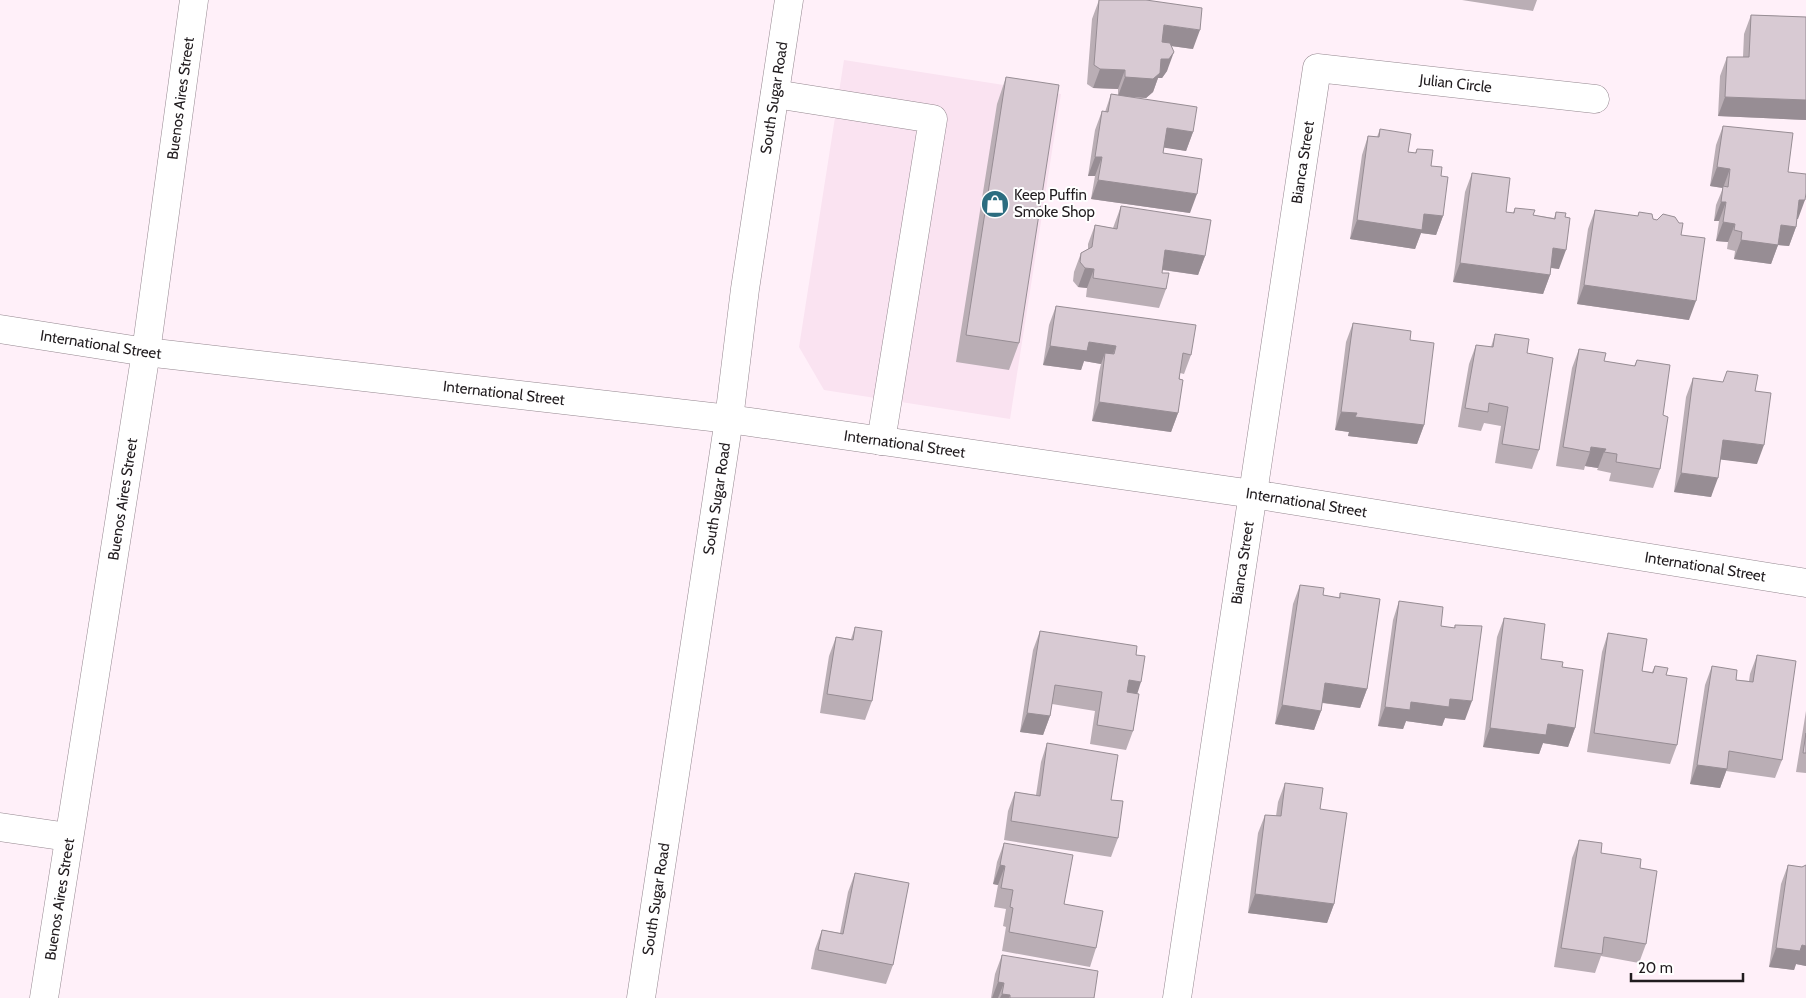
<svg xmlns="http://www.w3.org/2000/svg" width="1806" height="998" font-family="Cabin,sans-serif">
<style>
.built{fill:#fae3f1}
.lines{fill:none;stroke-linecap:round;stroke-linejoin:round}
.minor-casing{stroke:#94878f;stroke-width:29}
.major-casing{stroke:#94878f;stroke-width:29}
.minor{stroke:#fff;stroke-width:28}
.major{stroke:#fff;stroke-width:28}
.wall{fill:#baaeb5}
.shaded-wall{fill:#978d94}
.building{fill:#d8cad3;stroke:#978d94}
.labels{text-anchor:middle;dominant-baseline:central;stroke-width:4;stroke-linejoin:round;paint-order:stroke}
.street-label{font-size:15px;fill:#211c1f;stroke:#fff}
.poi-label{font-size:15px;fill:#211c1f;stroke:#fff;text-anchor:start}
</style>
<rect width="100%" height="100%" fill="#fff0f9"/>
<!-- built -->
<path class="built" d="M 844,60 L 1061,94 L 1010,419 L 824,390 L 799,347 Z"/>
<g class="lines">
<defs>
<g id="minor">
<path d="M 775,94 L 933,119 L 881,441"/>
<path id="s1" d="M 0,329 L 146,352 L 729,419 L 1253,494 L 1806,583"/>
<path d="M 0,827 L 68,837"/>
<path id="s2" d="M 44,998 L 146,352 L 194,0"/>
<path id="s3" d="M 1177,998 L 1317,68 L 1595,99"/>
</g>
<g id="major">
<path id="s4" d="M 641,998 L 729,419 L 745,289 L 789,0"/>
</g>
</defs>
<!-- minor casing -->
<use href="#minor" class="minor-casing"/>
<!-- major casing -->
<use href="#major" class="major-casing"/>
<!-- minor -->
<use href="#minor" class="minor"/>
<!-- major -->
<use href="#major" class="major"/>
</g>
<!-- wall -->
<path class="wall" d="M 1099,0 L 1193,49 L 1171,46 L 1167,71 L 1162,78 L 1158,78 L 1153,92 L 1146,98 L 1132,97 L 1193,132 L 1186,151 L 1164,147 L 1163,153 L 1190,213 L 1091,199 L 1095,176 L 1088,176 L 1095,130 L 1102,111 L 1105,112 L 1111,94 L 1118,95 L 1118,89 L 1093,88 L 1087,84 L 1092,19 Z
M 1462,0 L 1537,0 L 1533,11 Z
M 1751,15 L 1806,17 L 1806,120 L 1718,116 L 1720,76 L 1727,57 L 1743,57 L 1744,34 Z
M 1006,77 L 1019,343 L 1009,370 L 956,362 L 997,104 Z
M 1723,126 L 1788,172 L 1798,219 L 1797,219 L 1796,227 L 1789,246 L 1778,245 L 1771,264 L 1734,259 L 1735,251 L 1727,249 L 1728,242 L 1716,241 L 1719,221 L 1714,221 L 1716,205 L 1723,188 L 1710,186 L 1716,145 Z
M 1380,129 L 1408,152 L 1415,153 L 1417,149 L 1431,166 L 1441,176 L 1443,216 L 1436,235 L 1421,233 L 1415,249 L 1350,239 L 1362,155 L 1368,136 L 1377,137 Z
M 1472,173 L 1506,212 L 1513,213 L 1515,208 L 1533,215 L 1554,218 L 1556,212 L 1559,269 L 1551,268 L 1550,275 L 1543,294 L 1453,282 L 1465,192 Z
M 1121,206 L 1205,256 L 1198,275 L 1162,270 L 1162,273 L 1166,289 L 1159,308 L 1086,297 L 1087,288 L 1078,287 L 1073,281 L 1074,272 L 1081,253 L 1088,249 L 1088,244 L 1095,225 L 1113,228 Z
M 1595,210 L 1653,219 L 1681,235 L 1689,320 L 1577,304 L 1588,229 Z
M 1056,306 L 1191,355 L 1184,374 L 1180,373 L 1178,413 L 1171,432 L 1092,421 L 1099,372 L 1101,364 L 1084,361 L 1081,370 L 1043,365 L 1049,325 Z
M 1353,323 L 1410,340 L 1424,425 L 1417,444 L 1348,436 L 1349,432 L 1335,430 L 1346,342 Z
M 1495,334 L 1527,353 L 1539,450 L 1532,469 L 1495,463 L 1501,426 L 1484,423 L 1481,431 L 1458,427 L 1469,364 L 1476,345 L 1491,347 Z
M 1579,349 L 1604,361 L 1634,366 L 1637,360 L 1663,415 L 1660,469 L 1653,488 L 1609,481 L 1611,473 L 1597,470 L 1598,468 L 1585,466 L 1584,470 L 1556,466 L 1572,368 Z
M 1693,378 L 1755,391 L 1757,464 L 1721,459 L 1711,497 L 1674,492 L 1686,397 Z
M 1300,585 L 1323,595 L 1339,598 L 1340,593 L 1367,689 L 1360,708 L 1322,703 L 1321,711 L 1314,730 L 1275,724 L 1293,604 Z
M 1399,601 L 1441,626 L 1454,628 L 1455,625 L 1465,720 L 1445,718 L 1442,726 L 1406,721 L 1403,729 L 1378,726 L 1393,620 Z
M 1504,618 L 1541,659 L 1562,667 L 1575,728 L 1568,747 L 1543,743 L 1539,754 L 1483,747 L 1497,637 Z
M 855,627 L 872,701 L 865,720 L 820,713 L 829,656 L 836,637 L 851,639 Z
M 1040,631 L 1136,655 L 1137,694 L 1133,731 L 1126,750 L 1090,744 L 1095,711 L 1052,704 L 1050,716 L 1043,735 L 1020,732 L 1033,650 Z
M 1608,633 L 1642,671 L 1652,672 L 1655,666 L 1666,675 L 1677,745 L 1670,764 L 1587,752 L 1602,652 Z
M 1757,655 L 1782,760 L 1775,778 L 1726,771 L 1720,788 L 1690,784 L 1705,685 L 1712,666 L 1736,680 L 1749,681 L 1750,674 Z
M 1806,711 L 1806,773 L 1796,772 Z
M 1047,743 L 1111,800 L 1118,838 L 1111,857 L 1004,840 L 1008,811 L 1015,792 L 1036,795 L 1041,762 Z
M 1285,783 L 1320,809 L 1334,904 L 1327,923 L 1248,913 L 1258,833 L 1265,815 L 1276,816 L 1278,802 Z
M 1579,840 L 1601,853 L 1640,868 L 1646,944 L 1639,963 L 1601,956 L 1595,973 L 1554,967 L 1572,858 Z
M 1004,843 L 1064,904 L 1096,948 L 1090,967 L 1002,951 L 1006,927 L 1003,926 L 1006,909 L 994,907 L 998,885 L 993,884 L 997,862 Z
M 1788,865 L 1802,867 L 1806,865 L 1806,966 L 1796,964 L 1794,970 L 1769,967 L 1781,884 Z
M 855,873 L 893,965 L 886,984 L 811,969 L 815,949 L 822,930 L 840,933 L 848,892 Z
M 1002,955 L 1094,998 L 991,998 L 995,974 Z"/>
<!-- shaded-wall -->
<path class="shaded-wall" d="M 1164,25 L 1200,30 L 1193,49 L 1157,44 Z
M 1174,52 L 1167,71 L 1162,78 L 1158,78 L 1153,92 L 1146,98 L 1118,96 L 1125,77 Z
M 1100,69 L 1125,70 L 1118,89 L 1093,88 Z
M 1725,97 L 1806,100 L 1806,120 L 1718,116 Z
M 1167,128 L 1193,132 L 1186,151 L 1160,147 Z
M 1095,157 L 1102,157 L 1095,176 L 1088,176 Z
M 1717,167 L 1730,169 L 1723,188 L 1710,186 Z
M 1098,180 L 1197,194 L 1190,213 L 1091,199 Z
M 1799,200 L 1805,200 L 1798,219 L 1792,219 Z
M 1721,202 L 1726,202 L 1719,221 L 1714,221 Z
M 1424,214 L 1443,216 L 1436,235 L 1421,233 L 1415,249 L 1350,239 L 1357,220 Z
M 1723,222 L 1735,224 L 1728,242 L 1716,241 Z
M 1781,225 L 1796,227 L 1789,246 L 1778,245 L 1771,264 L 1734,259 L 1741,240 Z
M 1553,248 L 1566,250 L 1559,269 L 1546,267 Z
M 1165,250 L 1205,256 L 1198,275 L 1158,269 Z
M 1460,263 L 1550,275 L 1543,294 L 1453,282 Z
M 1085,268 L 1094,269 L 1087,288 L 1078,287 Z
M 1584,285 L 1696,301 L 1689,320 L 1577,304 Z
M 1089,342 L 1116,346 L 1109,365 L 1105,353 L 1101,364 L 1084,361 L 1081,370 L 1043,365 L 1050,346 Z
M 1099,402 L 1178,413 L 1171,432 L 1092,421 Z
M 1341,412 L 1357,413 L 1424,425 L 1417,444 L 1348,436 L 1349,432 L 1335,430 Z
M 1723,440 L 1764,445 L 1757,464 L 1716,459 Z
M 1591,447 L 1606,449 L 1604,452 L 1598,468 L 1585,466 L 1590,452 Z
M 1681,473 L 1718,478 L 1711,497 L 1674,492 Z
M 1129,680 L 1141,682 L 1135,701 L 1122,699 Z
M 1325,683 L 1367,689 L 1360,708 L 1318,702 Z
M 1450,699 L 1472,701 L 1465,720 L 1445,718 L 1442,726 L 1406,721 L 1403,729 L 1378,726 L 1385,707 L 1411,702 Z
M 1282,705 L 1321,711 L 1314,730 L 1275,724 Z
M 1027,713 L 1050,716 L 1043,735 L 1020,732 Z
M 1548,724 L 1575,728 L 1568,747 L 1543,743 L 1539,754 L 1483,747 L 1490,728 Z
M 1697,765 L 1727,769 L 1720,788 L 1690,784 Z
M 1000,865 L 1005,866 L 998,885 L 993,884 Z
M 1255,894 L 1334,904 L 1327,923 L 1248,913 Z
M 1802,945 L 1806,946 L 1806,966 L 1796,964 L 1794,970 L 1769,967 L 1776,948 Z
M 998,982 L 1004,983 L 998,998 L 992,998 Z
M 1002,994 L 1010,995 L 1009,998 L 1000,998 Z"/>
<!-- building -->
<path class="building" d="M 1099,0 L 1146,0 L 1202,8 L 1200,30 L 1164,25 L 1162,42 L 1170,43 L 1174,52 L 1169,59 L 1161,59 L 1160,73 L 1153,79 L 1125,77 L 1125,70 L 1100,69 L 1094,65 Z
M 1751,15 L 1806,17 L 1806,100 L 1725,97 L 1727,57 L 1749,57 Z
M 1006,77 L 1059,85 L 1019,343 L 966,335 Z
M 1111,94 L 1197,107 L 1193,132 L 1167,128 L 1163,153 L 1202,159 L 1197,194 L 1098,180 L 1102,157 L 1095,157 L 1102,111 L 1108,112 Z
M 1723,126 L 1793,133 L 1788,172 L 1806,174 L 1806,193 L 1805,200 L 1799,200 L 1796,227 L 1781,225 L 1778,245 L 1741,240 L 1742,232 L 1734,230 L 1735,224 L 1723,222 L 1726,202 L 1721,202 L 1723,186 L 1728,187 L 1730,169 L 1717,167 Z
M 1380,129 L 1411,134 L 1408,152 L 1416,153 L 1417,149 L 1433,150 L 1431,166 L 1442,167 L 1441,176 L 1448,177 L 1443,216 L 1424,214 L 1422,230 L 1357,220 L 1368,136 L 1379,137 Z
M 1472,173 L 1510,178 L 1506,212 L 1514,213 L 1515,208 L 1535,210 L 1533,215 L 1555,219 L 1556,212 L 1566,213 L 1565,217 L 1570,218 L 1566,250 L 1553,248 L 1550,275 L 1460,263 Z
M 1121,206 L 1211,220 L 1205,256 L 1165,250 L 1162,273 L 1169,273 L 1166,289 L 1093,278 L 1094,269 L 1085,268 L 1080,262 L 1081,253 L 1092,247 L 1095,225 L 1117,229 Z
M 1595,210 L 1638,216 L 1639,212 L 1652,214 L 1653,219 L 1657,220 L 1663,214 L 1675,217 L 1679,223 L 1683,223 L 1681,235 L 1705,238 L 1696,301 L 1584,285 Z
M 1056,306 L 1196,325 L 1191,355 L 1183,353 L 1179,379 L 1183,380 L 1178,413 L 1099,402 L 1105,353 L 1114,354 L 1116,346 L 1089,342 L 1087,351 L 1050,346 Z
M 1353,323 L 1411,331 L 1410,340 L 1434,343 L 1424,425 L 1355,417 L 1357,413 L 1341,412 Z
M 1495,334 L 1529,339 L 1527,353 L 1553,358 L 1539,450 L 1502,444 L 1508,407 L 1489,403 L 1488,412 L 1465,408 L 1476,345 L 1493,347 Z
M 1579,349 L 1606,353 L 1604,361 L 1635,366 L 1637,360 L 1670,365 L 1663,415 L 1668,417 L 1660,469 L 1616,462 L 1617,454 L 1604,452 L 1606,449 L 1591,447 L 1590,452 L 1563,447 Z
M 1727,371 L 1758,375 L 1755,391 L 1771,393 L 1764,445 L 1723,440 L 1718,478 L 1681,473 L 1693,378 L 1723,382 Z
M 1300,585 L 1324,588 L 1323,595 L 1340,598 L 1340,593 L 1380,599 L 1367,689 L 1325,683 L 1321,711 L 1282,705 Z
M 1399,601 L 1443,607 L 1441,626 L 1455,628 L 1455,625 L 1482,626 L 1472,701 L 1450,699 L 1449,707 L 1411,702 L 1410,710 L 1385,707 Z
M 1504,618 L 1545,624 L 1541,659 L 1563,662 L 1562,667 L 1583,670 L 1575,728 L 1548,724 L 1546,735 L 1490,728 Z
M 855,627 L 882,631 L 872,701 L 827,694 L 836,637 L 853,640 Z
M 1040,631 L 1137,646 L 1136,655 L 1145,656 L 1141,682 L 1129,680 L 1127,692 L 1139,694 L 1133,731 L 1097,725 L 1102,692 L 1055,685 L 1050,716 L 1027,713 Z
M 1608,633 L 1647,639 L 1642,671 L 1653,673 L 1655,666 L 1668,668 L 1666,675 L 1687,678 L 1677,745 L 1594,733 Z
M 1757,655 L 1796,661 L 1782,760 L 1729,751 L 1727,769 L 1697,765 L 1712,666 L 1737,670 L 1736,680 L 1753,682 Z
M 1806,733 L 1806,753 L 1803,753 Z
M 1047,743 L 1118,755 L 1111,800 L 1123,801 L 1118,838 L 1011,821 L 1015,792 L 1040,796 Z
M 1285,783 L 1323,788 L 1320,809 L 1347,813 L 1334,904 L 1255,894 L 1265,815 L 1281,816 Z
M 1579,840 L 1602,843 L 1601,853 L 1641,859 L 1640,868 L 1657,871 L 1646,944 L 1604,937 L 1602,954 L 1561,948 Z
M 1004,843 L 1073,855 L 1064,904 L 1103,911 L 1096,948 L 1009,932 L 1013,908 L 1010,907 L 1013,890 L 1001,888 L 1005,866 L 1000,865 Z
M 1788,865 L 1802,867 L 1806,865 L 1806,946 L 1802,945 L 1800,951 L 1776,948 Z
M 855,873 L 909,883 L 893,965 L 818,950 L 822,930 L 843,934 Z
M 1002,955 L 1098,971 L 1094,998 L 1010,998 L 1010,995 L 1002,994 L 1004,983 L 998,982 Z"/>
<!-- icons -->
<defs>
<symbol id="shop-disc" viewBox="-11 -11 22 22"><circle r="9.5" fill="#2c6d80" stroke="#fff"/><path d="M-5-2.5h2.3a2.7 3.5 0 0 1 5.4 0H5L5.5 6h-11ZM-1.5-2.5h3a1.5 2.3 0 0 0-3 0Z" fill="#fff"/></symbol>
</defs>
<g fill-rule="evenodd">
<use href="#shop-disc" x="979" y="188" width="32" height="32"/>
</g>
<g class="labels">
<!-- street labels -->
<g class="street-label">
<text stroke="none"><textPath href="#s3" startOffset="1080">Julian Circle</textPath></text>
<text stroke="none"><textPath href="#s4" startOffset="910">South Sugar Road</textPath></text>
<text stroke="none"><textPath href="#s2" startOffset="910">Buenos Aires Street</textPath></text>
<text stroke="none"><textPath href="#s3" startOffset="845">Bianca Street</textPath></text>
<text stroke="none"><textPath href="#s1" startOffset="102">International Street</textPath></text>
<text stroke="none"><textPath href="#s1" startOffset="508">International Street</textPath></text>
<text stroke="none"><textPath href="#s1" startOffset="912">International Street</textPath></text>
<text stroke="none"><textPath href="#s4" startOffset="505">South Sugar Road</textPath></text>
<text stroke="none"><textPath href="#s2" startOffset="505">Buenos Aires Street</textPath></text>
<text stroke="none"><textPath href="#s1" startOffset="1318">International Street</textPath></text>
<text stroke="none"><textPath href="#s3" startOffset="440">Bianca Street</textPath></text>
<text stroke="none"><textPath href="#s1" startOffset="1722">International Street</textPath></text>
<text stroke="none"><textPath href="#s2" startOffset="100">Buenos Aires Street</textPath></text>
<text stroke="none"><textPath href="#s4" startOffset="100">South Sugar Road</textPath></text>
</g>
<!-- poi labels -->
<g class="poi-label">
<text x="1014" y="195">Keep Puffin<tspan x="1014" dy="17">Smoke Shop</tspan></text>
</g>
</g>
<!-- scale -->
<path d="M1631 973v8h112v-8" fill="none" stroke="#211c1f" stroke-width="2.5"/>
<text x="1638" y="973" font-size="15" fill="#211c1f" stroke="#ffffff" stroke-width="4" paint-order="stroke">20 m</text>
</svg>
